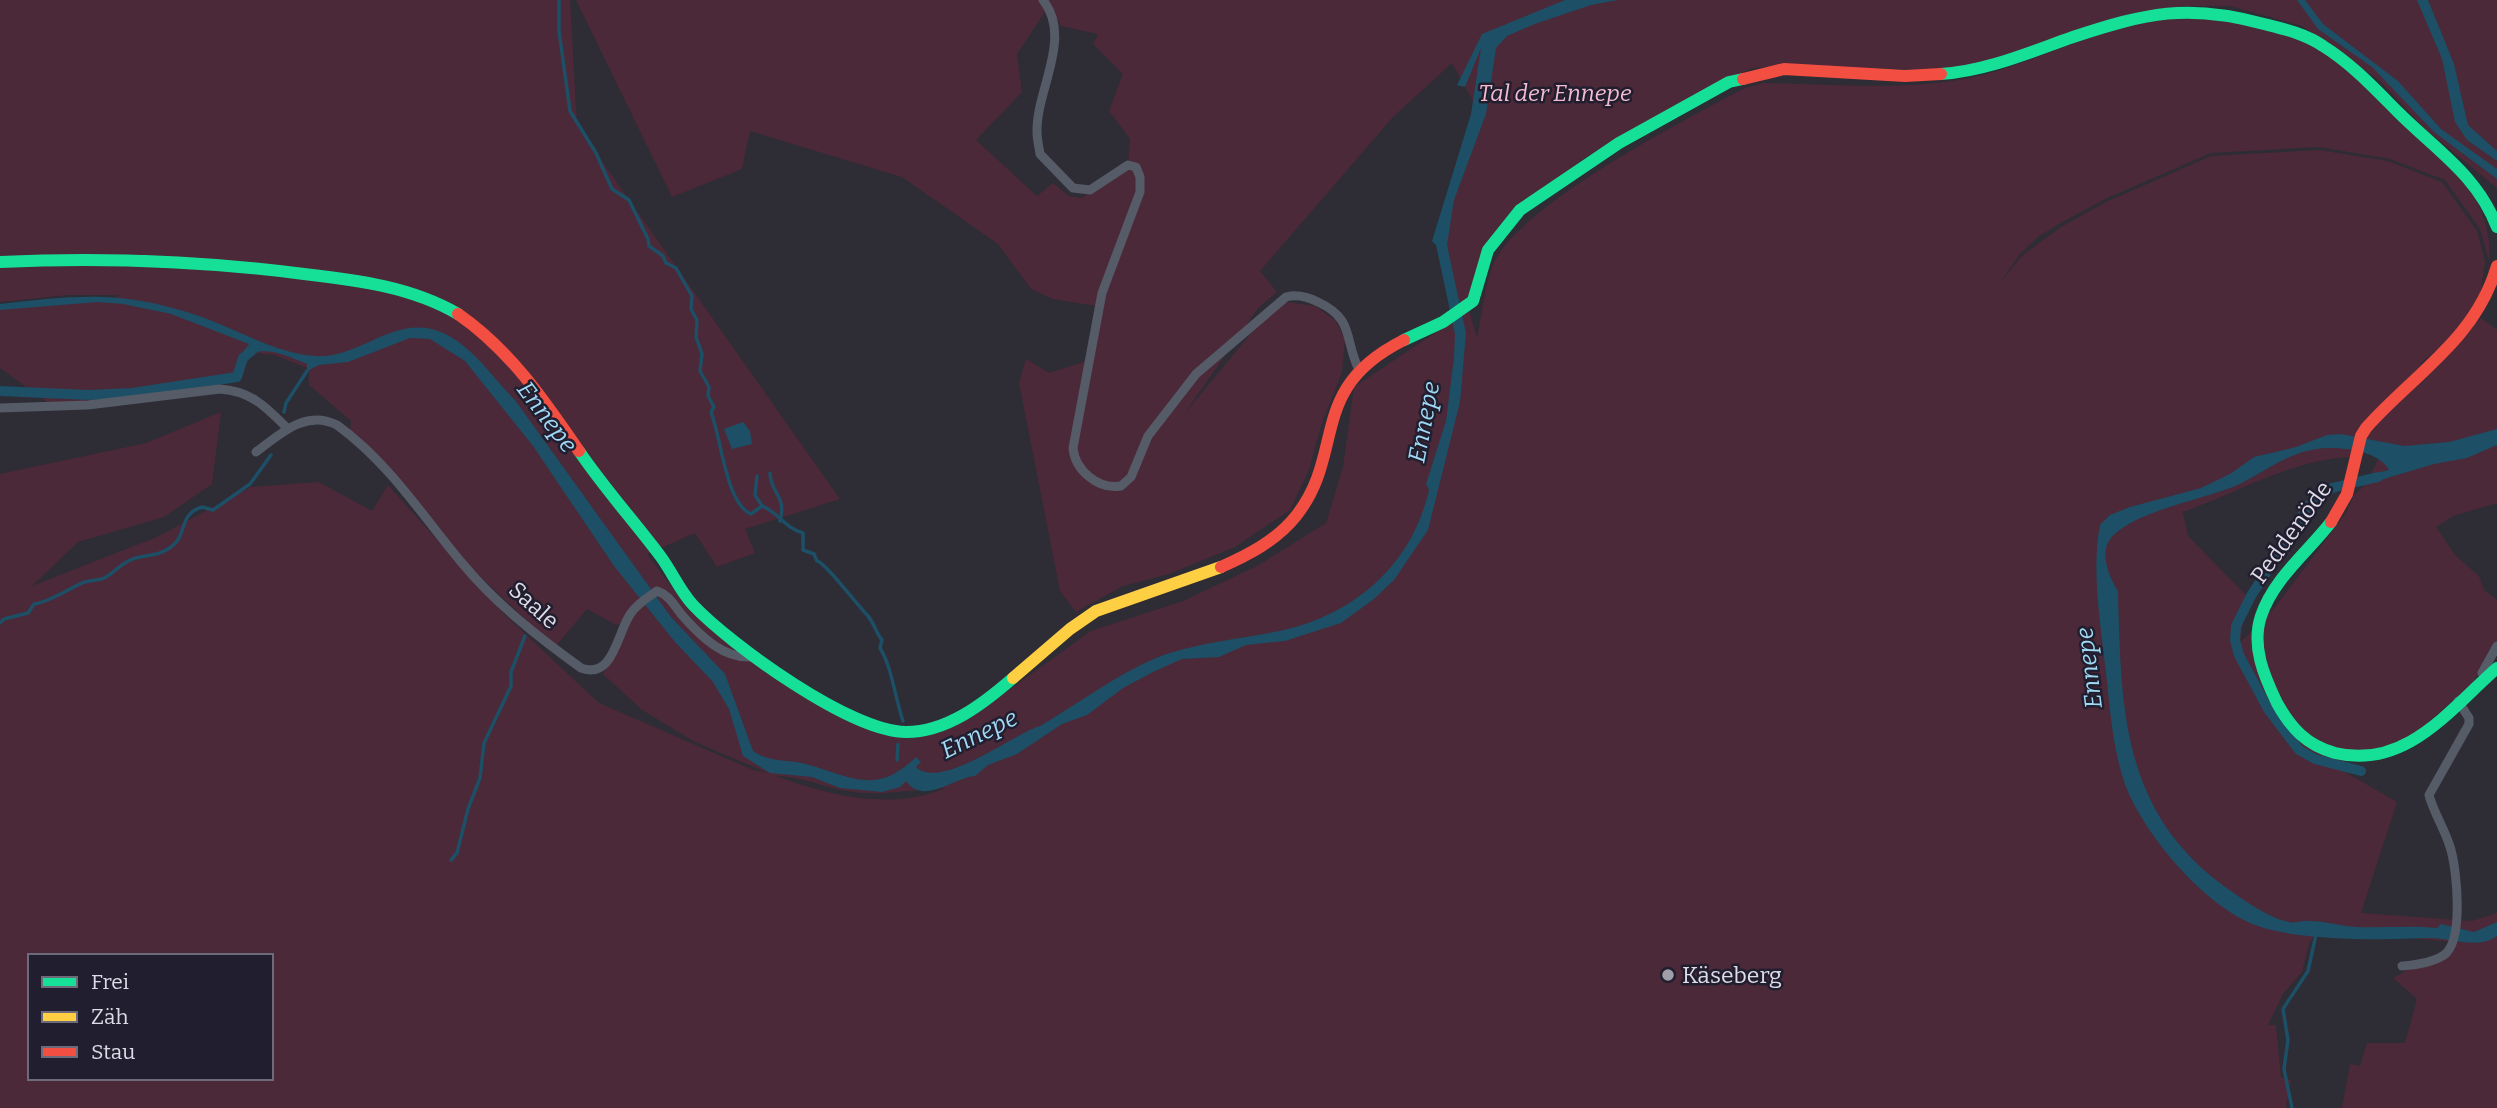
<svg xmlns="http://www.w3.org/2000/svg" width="2497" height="1108" font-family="Bitter,serif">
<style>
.green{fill:#4b2938;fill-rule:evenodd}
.water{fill:#1d4f66}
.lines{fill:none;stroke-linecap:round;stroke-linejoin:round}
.stream{stroke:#1d4f66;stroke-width:3.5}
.canal{stroke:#1d4f66;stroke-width:10}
.street{stroke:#555b67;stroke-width:9}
.fast{stroke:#16e098;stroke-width:12}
.slow{stroke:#ffcf43;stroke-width:12}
.jam{stroke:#f24e42;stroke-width:12}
.poi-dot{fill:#a09ea9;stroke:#211e2f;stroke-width:2.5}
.labels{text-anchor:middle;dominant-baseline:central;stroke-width:5;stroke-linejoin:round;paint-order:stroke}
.park-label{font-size:23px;font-style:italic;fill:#f4bcd0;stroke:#211e2f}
.street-label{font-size:23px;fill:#dedce8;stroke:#211e2f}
.poi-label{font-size:23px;fill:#dedce8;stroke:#211e2f;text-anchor:start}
.water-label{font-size:24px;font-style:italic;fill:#a0d9f5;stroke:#211e2f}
</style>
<rect width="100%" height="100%" fill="#2e2c35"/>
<!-- green -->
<path class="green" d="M 0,0 L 570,0 L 577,126 L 840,499 L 745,529 L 755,553 L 717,567 L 695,533 L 647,554 L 689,610 L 736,649 L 837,713 L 897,737 L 970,718 L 1091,631 L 1183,601 L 1259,565 L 1326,523 L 1343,467 L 1354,387 L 1456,319 L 1440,234 L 1478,110 L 1452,63 L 1393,117 L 1260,271 L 1277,292 L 1258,308 L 1185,413 L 1267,314 L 1286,302 L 1315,306 L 1335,320 L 1345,339 L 1342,372 L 1321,426 L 1309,470 L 1290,510 L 1235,547 L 1169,574 L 1123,586 L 1076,612 L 1060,591 L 1019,383 L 1026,359 L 1049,373 L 1090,360 L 1101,301 L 1142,177 L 1128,164 L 1130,139 L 1109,111 L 1123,74 L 1093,44 L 1098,34 L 1061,26 L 1046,0 L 2497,0 L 2497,188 L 2424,128 L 2380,81 L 2329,44 L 2302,26 L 2230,6 L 2183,6 L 1976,67 L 1916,70 L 1789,65 L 1752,68 L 1634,128 L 1583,159 L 1513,213 L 1494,233 L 1467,303 L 1477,338 C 1482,315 1484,287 1493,265 C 1517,206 1686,119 1745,88 L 1763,83 C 1827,84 1907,91 1969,78 C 2019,68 2067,43 2115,29 C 2147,19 2182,11 2215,15 C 2261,19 2315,41 2351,70 C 2379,93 2405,122 2431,147 C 2478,192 2497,220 2487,289 L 2489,261 L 2480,229 L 2445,180 L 2390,159 L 2319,147 L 2211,153 L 2105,199 L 2059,224 L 2038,237 L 2020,254 L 1999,284 L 2022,256 L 2061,227 L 2106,202 L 2211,156 L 2319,150 L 2388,161 L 2442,182 L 2477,231 L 2485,262 L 2479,303 L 2456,334 L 2420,364 L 2435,367 L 2481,318 L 2497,330 L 2497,503 L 2453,516 L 2436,527 L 2456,556 L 2479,576 L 2484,590 L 2497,600 L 2497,642 L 2473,683 L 2403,744 L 2346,759 L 2340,769 L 2397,802 L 2361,913 L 2472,921 L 2497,913 L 2497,1108 L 2342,1108 L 2350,1064 L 2360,1066 L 2367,1043 L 2405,1043 L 2417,999 L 2393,978 L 2409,969 L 2435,963 L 2455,942 L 2317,930 L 2309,944 L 2302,972 L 2283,994 L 2268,1025 L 2276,1025 L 2281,1077 L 2291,1080 L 2286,1108 L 0,1108 L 0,474 L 146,443 L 221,412 L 212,484 L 164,517 L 78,542 L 32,586 L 157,537 L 251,487 L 319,482 L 372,511 L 388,485 L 502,612 L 599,703 L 753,770 L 768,773 L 695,742 L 642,710 L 603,674 L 628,629 L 621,624 L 616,625 L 587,609 L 556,646 L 544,637 L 467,564 L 422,509 L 349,439 L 351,421 L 309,385 L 309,369 L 275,355 L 255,353 L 244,363 L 240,379 L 165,395 L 54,407 L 0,368 L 0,307 L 110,301 L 119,295 L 68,295 L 0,302 ZM 2353,439 L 2384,448 L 2366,484 L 2354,495 L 2346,513 L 2276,606 L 2240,643 L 2247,596 L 2188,536 L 2183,512 C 2240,492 2290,460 2351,457 ZM 776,776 C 801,776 822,787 847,791 C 880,797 913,789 946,788 C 891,811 830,796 776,776 ZM 30,956 L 271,956 L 271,1078 L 30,1078 Z
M 576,0 L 1040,0 L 1047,9 L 1017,54 L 1022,92 L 976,140 L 1037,196 L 1053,183 L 1069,196 L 1082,198 L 1120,170 L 1135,168 L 1139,192 L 1096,306 L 1053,299 L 1031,289 L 998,244 L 902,177 L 750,131 L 742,169 L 672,197 Z"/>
<!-- water -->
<path class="water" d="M 1565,0 L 1618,0 L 1591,5 L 1535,24 L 1507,36 L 1496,48 L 1486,114 L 1454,200 L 1447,245 L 1466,333 L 1460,402 L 1428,530 L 1394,580 L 1374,599 L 1341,623 L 1285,641 L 1246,645 L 1219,657 L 1182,659 L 1153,672 L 1123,688 L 1087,715 L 1062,724 L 1017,754 L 988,765 L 975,776 C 955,777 923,806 906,781 L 900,787 L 882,792 L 840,788 L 812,777 L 770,773 L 743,756 L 729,709 L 713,682 L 675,642 L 614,566 L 533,446 L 465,361 L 430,339 L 410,338 L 348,362 L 319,365 L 307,371 L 307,364 C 290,357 266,345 249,355 L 244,351 L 249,344 L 171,314 L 123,304 L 98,302 L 0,310 L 0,304 C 78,295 123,290 199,316 C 236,329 275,353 315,356 C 361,359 394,313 441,332 C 472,345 492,377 515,400 L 671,617 L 725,674 L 753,751 C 770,763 787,759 806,764 C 852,777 876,796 916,757 L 921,762 L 916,767 C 941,791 1013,734 1040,726 C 1078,704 1130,665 1170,653 C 1202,643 1237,639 1269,633 C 1348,620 1411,569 1429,490 L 1426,484 L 1446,421 L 1454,357 L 1455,334 L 1436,245 L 1432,241 L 1471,114 L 1481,48 L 1465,87 L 1457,85 L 1482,34 Z
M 2297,0 L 2305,0 L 2323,24 L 2398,81 L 2441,129 L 2497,169 L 2497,179 L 2434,132 L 2372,67 L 2318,29 Z
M 2417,0 L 2428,0 L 2454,64 L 2468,125 L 2497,151 L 2497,161 L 2467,140 L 2455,122 L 2442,59 Z
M 743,422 L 750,431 L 752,444 L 732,449 L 724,429 Z
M 2497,429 L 2497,445 L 2467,458 L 2434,464 L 2364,485 L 2367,475 L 2389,470 C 2378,450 2338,446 2317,449 C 2286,453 2262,474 2235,486 C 2203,500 2128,512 2109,541 C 2100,555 2110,579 2118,591 C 2121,705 2121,808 2220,883 C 2239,897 2266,917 2289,922 C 2296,924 2303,920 2310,921 C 2325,921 2341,926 2357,927 C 2384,928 2410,925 2437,928 L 2441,924 L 2474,932 L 2497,922 L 2497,936 C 2478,950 2452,938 2430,938 C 2418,938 2406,939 2393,939 C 2356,940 2291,938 2258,926 C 2206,908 2146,837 2126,787 C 2113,752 2110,710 2106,673 C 2101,628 2091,570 2100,525 L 2110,515 L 2130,507 L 2201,488 L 2230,474 L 2254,457 L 2296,447 L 2327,435 L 2341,434 L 2404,446 L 2449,442 Z"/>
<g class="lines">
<!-- stream -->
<path class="stream" d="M 559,0 L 559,31 L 570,111 L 596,153 L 612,189 L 629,200 L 648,239 L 649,246 L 663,256 L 666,263 L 676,268 L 692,296 L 691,309 L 697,320 L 696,337 L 702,354 L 700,371 L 709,387 L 708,396 L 714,407 L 711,412 C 721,437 726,504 751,514 L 762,506 C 778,512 786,529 803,533 L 803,550 L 814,554 L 817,561 C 825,562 858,606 868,616 C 874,623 876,633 882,640 L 880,648 C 892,667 895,698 903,721
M 284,412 L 286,403 L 307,371
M 770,473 C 770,493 787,495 780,521
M 757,476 L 755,495 L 762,506
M 0,623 L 4,619 L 28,613 L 34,604 C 47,603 69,589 82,583 C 89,580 97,581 104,578 C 116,572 122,561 136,558 C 149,554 157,557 171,547 C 188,535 178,514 202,507 L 213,510 L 250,484 L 271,455
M 897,760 L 898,744
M 451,860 L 457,853 L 468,809 L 480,778 L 484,743 L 511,686 L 511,672 L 525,636
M 2292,1108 L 2284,1069 L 2288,1040 L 2283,1009 L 2308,971 L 2317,930"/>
<!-- canal -->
<path class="canal" d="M 0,391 L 89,395 L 132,393 L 237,377 L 243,358 L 257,346
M 2361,771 L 2315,759 L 2299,750 L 2268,709 L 2239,655 L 2235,640 L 2236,626 L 2251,596 L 2309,505 L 2332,488 L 2378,477"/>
<!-- street -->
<path class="street" d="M 1043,0 C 1073,38 1036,90 1037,132 C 1037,139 1039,147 1040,154 L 1073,188 L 1090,190 L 1128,165 L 1136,167 L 1140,177 L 1140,192 L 1102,293 L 1073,448 C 1075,470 1098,490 1121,486 L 1131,477 L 1148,436 L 1196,374 L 1286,297 C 1297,294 1308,297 1318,302 C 1355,319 1344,340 1359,370
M 0,408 L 88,405 L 220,389 C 251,391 266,407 287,428
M 256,452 C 280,434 306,409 337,425 C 389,463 421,514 462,563 C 496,604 538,637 581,668 C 614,680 617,632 631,613 C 638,603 647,598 657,591 C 669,595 674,605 681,614 C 700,636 726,662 756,656
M 2485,678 L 2482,673 L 2497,646
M 2402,966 C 2415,965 2432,963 2444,955 C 2464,941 2457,872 2451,850 C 2446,831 2434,814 2429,795 L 2469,724 L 2469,718 L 2458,701"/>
<!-- fast -->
<path class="fast" d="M 1941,74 C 1987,71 2030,52 2073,37 C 2146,13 2188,3 2264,24 C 2284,29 2306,34 2323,46 C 2352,64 2374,88 2398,112 C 2436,150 2477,175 2497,227
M 0,262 C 102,257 203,261 304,274 C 357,280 412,287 458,314
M 1404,340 L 1443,322 L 1473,301 L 1488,250 L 1520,210 L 1619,143 L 1729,82 L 1743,79
M 579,451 C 604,488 634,521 661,557 C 672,572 680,591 693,605 C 731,645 851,732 906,732 C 947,732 983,704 1013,678
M 2331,522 C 2307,553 2274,578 2261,616 C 2251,646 2264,676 2277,703 C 2291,728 2306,745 2335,753 C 2406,770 2450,709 2497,668"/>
<!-- slow -->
<path class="slow" d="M 1013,678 L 1070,629 L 1096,611 L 1221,567"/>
<!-- jam -->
<path class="jam" d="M 1743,79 L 1784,69 L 1905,76 L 1941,74
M 458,314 C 510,350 544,400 579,451
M 2331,522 L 2347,494 L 2361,436 L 2366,428 C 2415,373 2475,340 2497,266
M 1221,567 C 1248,555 1276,541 1296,516 C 1347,451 1306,389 1404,340"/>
</g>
<!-- markers -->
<circle class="poi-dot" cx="1668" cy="975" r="7"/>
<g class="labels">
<!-- park labels -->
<g class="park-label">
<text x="1555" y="93">Tal der Ennepe</text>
</g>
<!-- street labels -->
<g class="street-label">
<text transform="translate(2291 532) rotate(-54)">Peddenöde</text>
<text transform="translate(534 605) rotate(42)">Saale</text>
</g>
<!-- poi labels -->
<g class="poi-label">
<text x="1682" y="975">Käseberg</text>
</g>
<!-- water labels -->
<g class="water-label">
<text transform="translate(547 417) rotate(53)">Ennepe</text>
<text transform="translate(1424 422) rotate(-79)">Ennepe</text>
<text transform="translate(2089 668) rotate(-97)">Ennepe</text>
<text transform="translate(979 734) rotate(-26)">Ennepe</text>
</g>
</g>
<!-- legend -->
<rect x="28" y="954" width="245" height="126" fill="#211e2f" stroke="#6d6a79" stroke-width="2"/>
<rect x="42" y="977" width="35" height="10" fill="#16e098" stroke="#6d6a79" stroke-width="2"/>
<text x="91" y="989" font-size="21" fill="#dedce8">Frei</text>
<rect x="42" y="1012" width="35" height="10" fill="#ffcf43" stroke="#6d6a79" stroke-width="2"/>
<text x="91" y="1024" font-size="21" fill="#dedce8">Zäh</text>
<rect x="42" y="1047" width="35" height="10" fill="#f24e42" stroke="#6d6a79" stroke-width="2"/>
<text x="91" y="1059" font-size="21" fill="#dedce8">Stau</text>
</svg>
